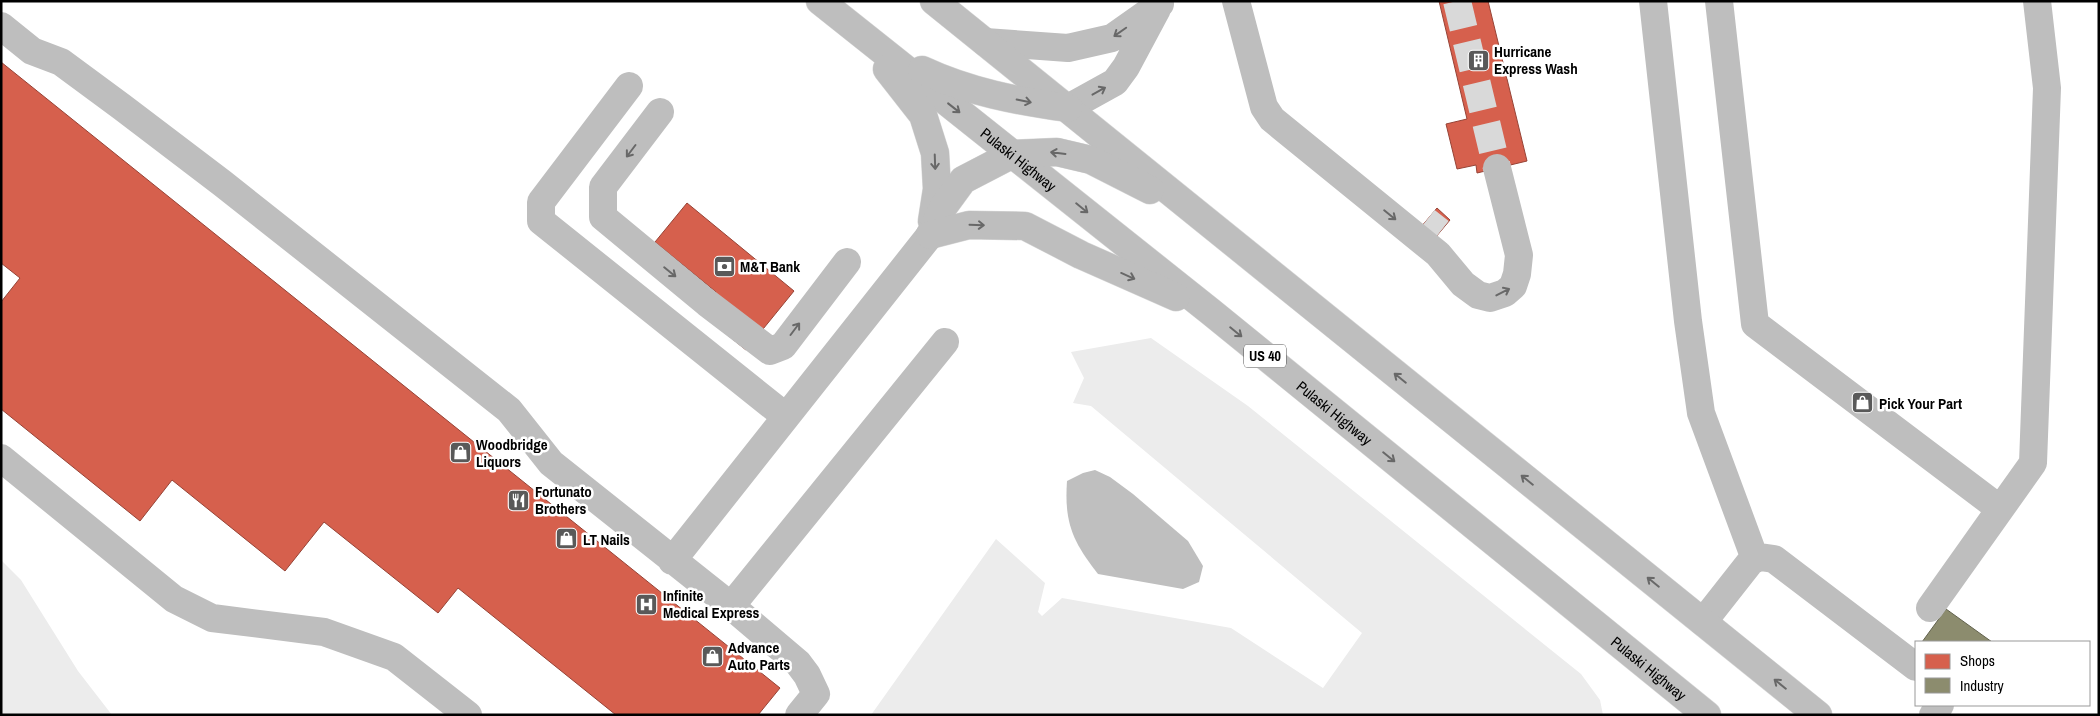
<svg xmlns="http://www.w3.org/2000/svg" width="2100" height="716" font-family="'Archivo Narrow',sans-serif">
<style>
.green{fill:#ececec}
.water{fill:#bfbfbf}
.shops{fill:#d6604d;stroke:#964336}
.industry{fill:#8c8c6e;stroke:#62624d}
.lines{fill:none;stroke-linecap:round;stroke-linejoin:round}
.minor-tunnel{stroke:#d9d9d9;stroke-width:28;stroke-dasharray:28 14;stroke-linecap:butt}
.highway-casing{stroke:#dbdbdb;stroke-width:29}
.minor{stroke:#bebebe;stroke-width:28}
.highway{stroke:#bebebe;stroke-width:28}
.oneway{stroke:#686868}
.labels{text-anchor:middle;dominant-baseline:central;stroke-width:5;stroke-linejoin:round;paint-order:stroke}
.shield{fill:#fff;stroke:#4c4c4c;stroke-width:1}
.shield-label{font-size:14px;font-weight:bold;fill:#000}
.poi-label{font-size:15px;font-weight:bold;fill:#000;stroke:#fff;text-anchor:start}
.street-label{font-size:15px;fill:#000;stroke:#fff}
</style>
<rect width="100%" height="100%" fill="#fff"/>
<!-- green -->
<path class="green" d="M 1151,338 L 1248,406 L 1581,674 L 1600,700 L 1603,715 L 871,715 L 996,539 L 1045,583 L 1038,612 L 1042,616 L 1062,598 L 1231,628 L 1323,688 L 1362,633 L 1091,406 L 1073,403 L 1084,378 L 1071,352 Z
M 1,560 L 21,580 L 78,671 L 112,715 L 1,715 Z"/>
<!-- water -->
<path class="water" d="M 1095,470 L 1110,477 L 1133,494 L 1188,541 L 1203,566 L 1199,582 L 1183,589 L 1098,574 C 1073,542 1064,523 1067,481 L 1083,473 Z"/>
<!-- shops -->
<path class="shops" d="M 1439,1 L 1488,1 L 1527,161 L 1477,173 L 1476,165 L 1457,169 L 1446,124 L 1467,119 Z
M 1,62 L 780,688 L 758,715 L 616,715 L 458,588 L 438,613 L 324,522 L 285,571 L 172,480 L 140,521 L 1,409 L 1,302 L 20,278 L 1,263 Z
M 687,203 L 794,291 L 746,350 L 699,312 L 716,292 L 655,242 Z
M 1437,208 L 1450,220 L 1435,238 L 1421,227 Z"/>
<!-- industry -->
<path class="industry" d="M 1946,609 L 1992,642 L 1922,642 Z"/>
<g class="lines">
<!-- minor-tunnel -->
<path class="minor-tunnel" d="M 1457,1 L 1497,168
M 1426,221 L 1440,232"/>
<defs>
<g id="highway">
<path id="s1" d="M 820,1 L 1211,312 L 1707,715"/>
<path d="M 934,1 L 1818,715"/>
<path d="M 887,69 L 923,115 L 935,153 L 937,189 L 932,221"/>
<path d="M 922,70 C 969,92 1017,101 1068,108"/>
<path d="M 930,235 L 944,206 L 963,180 L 1013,154 L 1057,152 L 1091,160 L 1150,190"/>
<path d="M 930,235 L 969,225 L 1025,226 L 1081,255 L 1176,297"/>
</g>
</defs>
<!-- highway casing -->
<use href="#highway" class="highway-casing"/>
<!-- minor -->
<path class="minor" d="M 1236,1 L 1264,107 L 1272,119 L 1438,254 L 1463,284 L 1478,295 L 1490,298 L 1505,293 L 1513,286 L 1517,274 L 1519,255 L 1497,168
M 1653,1 L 1688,321 L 1701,413 L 1755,559
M 1719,1 L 1755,324 L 2000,509
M 1,26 L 32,51 L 61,62 L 122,107 L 222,183 L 509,410 L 551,463 L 731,606 L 798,663 L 807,675 L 816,694 L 799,715
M 985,42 L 1068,48 L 1112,38 L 1160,4
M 629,86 L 541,202 L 541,221 L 785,416
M 1068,108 L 1115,82 L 1126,67 L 1157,9
M 660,112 L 603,187 L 603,217 L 707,303 L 770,351 L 783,346 L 847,262
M 1,458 L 174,599 L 212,618 L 324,632 L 394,657 L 468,715
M 672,561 L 930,235
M 731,606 L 945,342
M 1930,608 L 2033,463 L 2047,88 L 2037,1
M 1703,622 L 1751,561 L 1760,557 L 1774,559 L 1916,667
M 1933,715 L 1940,705"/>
<!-- highway -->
<use href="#highway" class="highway"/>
</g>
<!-- one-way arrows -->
<defs><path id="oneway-shaft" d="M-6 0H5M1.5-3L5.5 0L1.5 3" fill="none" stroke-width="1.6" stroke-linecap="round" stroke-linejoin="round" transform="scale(1.25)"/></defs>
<g class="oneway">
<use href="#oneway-shaft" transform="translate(1120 32) rotate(145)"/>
<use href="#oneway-shaft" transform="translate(1099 91) rotate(-29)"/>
<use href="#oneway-shaft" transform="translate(1024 101) rotate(11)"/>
<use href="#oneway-shaft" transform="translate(954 108) rotate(38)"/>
<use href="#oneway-shaft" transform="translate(631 151) rotate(127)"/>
<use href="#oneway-shaft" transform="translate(1058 153) rotate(-173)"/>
<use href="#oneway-shaft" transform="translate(935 162) rotate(88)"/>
<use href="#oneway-shaft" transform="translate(1082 208) rotate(39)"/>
<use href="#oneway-shaft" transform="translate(1390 215) rotate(39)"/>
<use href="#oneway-shaft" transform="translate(977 225) rotate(2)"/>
<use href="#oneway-shaft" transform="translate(670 272) rotate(39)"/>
<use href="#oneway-shaft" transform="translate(1128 276) rotate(24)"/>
<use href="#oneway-shaft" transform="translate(1503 292) rotate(-27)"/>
<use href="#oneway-shaft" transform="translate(795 329) rotate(-53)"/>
<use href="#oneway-shaft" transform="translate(1236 332) rotate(39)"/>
<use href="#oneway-shaft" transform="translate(1400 378) rotate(-141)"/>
<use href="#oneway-shaft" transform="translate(1389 457) rotate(39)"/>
<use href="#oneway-shaft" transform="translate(1527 480) rotate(-141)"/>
<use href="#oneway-shaft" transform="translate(1653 582) rotate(-141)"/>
<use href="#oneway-shaft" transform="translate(1780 684) rotate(-141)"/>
</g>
<!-- icons -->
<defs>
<symbol id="building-square" viewBox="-11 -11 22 22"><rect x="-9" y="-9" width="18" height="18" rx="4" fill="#595959" stroke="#fff"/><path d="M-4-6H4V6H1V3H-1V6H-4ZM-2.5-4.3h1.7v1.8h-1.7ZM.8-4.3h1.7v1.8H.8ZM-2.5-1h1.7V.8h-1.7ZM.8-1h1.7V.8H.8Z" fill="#fff"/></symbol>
<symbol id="bank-square" viewBox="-11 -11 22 22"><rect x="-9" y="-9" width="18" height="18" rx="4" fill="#595959" stroke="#fff"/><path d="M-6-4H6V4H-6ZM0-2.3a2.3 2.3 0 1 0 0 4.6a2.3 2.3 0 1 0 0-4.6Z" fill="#fff"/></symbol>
<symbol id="shop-square" viewBox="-11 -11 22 22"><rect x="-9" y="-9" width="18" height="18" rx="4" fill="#595959" stroke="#fff"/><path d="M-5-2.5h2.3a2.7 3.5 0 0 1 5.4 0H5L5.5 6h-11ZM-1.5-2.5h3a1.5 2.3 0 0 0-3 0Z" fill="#fff"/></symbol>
<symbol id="restaurant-square" viewBox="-11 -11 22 22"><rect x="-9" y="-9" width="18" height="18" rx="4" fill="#595959" stroke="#fff"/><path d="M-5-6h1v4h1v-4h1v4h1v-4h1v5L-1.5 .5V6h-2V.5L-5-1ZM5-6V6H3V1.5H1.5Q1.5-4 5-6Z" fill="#fff"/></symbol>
<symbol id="hospital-square" viewBox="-11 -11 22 22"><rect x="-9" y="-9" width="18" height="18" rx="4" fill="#595959" stroke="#fff"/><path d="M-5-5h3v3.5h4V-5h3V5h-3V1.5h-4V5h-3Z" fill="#fff"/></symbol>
</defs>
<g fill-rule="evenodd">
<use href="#building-square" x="1466" y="48" width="25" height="25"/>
<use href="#bank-square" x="712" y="254" width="25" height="25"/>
<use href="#shop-square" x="1850" y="390" width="25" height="25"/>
<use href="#shop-square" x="448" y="440" width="25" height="25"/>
<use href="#restaurant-square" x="506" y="488" width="25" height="25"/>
<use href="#shop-square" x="554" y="526" width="25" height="25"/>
<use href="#hospital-square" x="634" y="592" width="25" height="25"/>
<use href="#shop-square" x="700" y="644" width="25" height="25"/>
</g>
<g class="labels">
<!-- shield labels -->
<rect class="shield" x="1244" y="344.5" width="42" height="23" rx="4"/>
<g class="shield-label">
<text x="1265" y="356">US 40</text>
</g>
<!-- poi labels -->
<g class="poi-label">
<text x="1494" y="51">Hurricane<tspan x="1494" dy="17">Express Wash</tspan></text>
<text x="740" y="266">M&amp;T Bank</text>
<text x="1879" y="403">Pick Your Part</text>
<text x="476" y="444">Woodbridge<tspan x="476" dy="17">Liquors</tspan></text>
<text x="535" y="491">Fortunato<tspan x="535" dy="17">Brothers</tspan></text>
<text x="583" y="539">LT Nails</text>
<text x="663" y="595">Infinite<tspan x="663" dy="17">Medical Express</tspan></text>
<text x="728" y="647">Advance<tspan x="728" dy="17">Auto Parts</tspan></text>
</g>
<!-- street labels -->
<g class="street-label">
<text stroke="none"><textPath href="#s1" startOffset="254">Pulaski Highway</textPath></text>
<text stroke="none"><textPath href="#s1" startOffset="659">Pulaski Highway</textPath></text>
<text stroke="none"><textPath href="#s1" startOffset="1064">Pulaski Highway</textPath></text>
</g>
</g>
<!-- border -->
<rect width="2100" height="716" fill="none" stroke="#000000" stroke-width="5"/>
<!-- legend -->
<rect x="1915" y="641" width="175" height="65" fill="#ffffff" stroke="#999999"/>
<rect x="1925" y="654" width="25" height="15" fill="#d6604d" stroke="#999999"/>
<text x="1960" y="666" font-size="15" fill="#000000">Shops</text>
<rect x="1925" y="678" width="25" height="15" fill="#8c8c6e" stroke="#999999"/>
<text x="1960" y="691" font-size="15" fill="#000000">Industry</text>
</svg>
